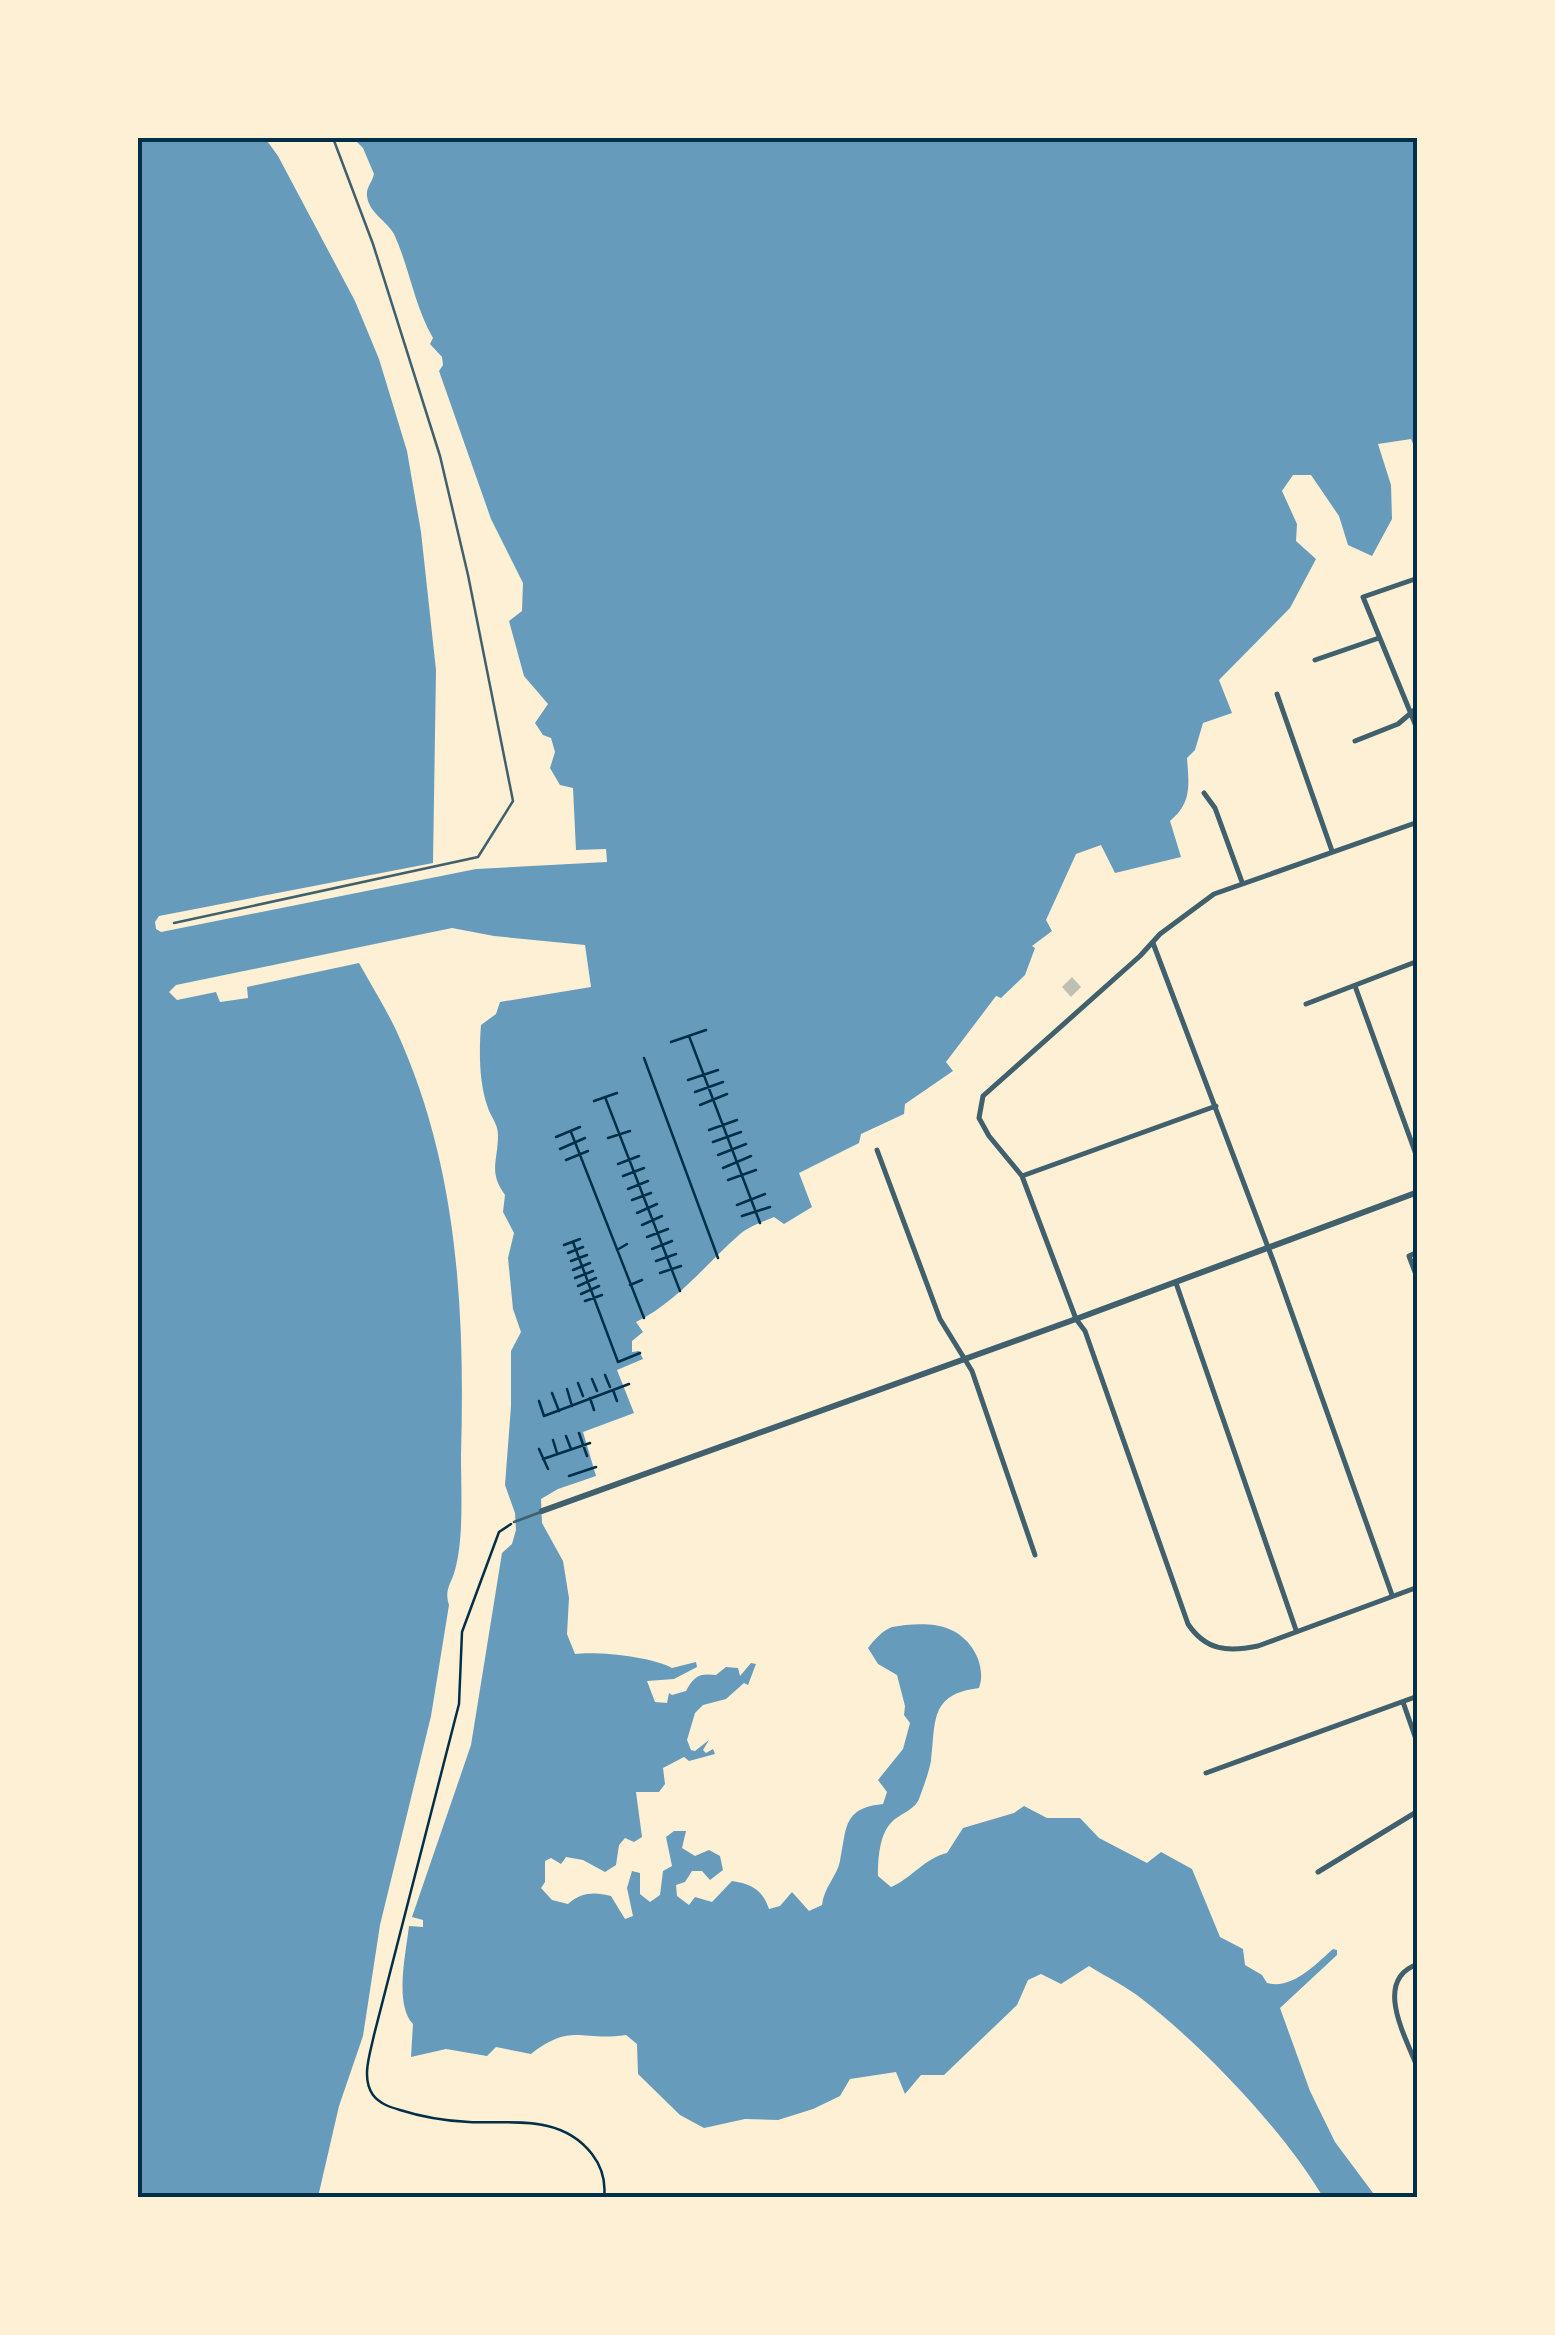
<svg xmlns="http://www.w3.org/2000/svg" width="1555" height="2335" font-family="'Playfair Display',serif">
<style>
.water{fill:#669bbc}
.building{fill:#bec0b2}
.lines{fill:none;stroke-linecap:round;stroke-linejoin:round}
.path{stroke:#003049;stroke-width:2.5}
.service{stroke:#3f606c;stroke-width:2.5}
.minor{stroke:#3f606c;stroke-width:5}
.tertiary{stroke:#3f606c;stroke-width:6}
.neatline{fill:none;stroke:#003049;stroke-width:4}
</style>
<rect width="100%" height="100%" fill="#fdf0d5"/>
<!-- water -->
<path class="water" d="M 138,138 L 265,138 L 278,156 L 355,301 L 379,359 L 407,451 L 421,532 L 436,670 L 433,863 L 159,916 L 155,922 L 156,929 L 161,932 L 476,869 L 607,862 L 606,849 L 576,850 L 573,788 L 560,785 L 550,768 L 555,752 L 551,738 L 543,735 L 535,723 L 548,704 L 524,676 L 509,621 L 522,611 L 523,583 L 491,519 L 439,371 L 443,365 L 442,357 L 430,344 L 433,338 C 414,305 410,269 394,234 C 386,220 369,213 367,196 C 366,187 372,183 374,174 L 363,148 L 353,138 L 1417,138 L 1417,454 L 1411,439 L 1378,444 L 1391,485 L 1392,519 L 1372,556 L 1348,545 L 1339,516 L 1311,475 L 1293,475 L 1282,491 L 1297,524 L 1296,541 L 1316,559 L 1290,608 L 1219,680 L 1232,713 L 1203,723 L 1195,750 L 1187,758 C 1189,785 1192,803 1170,821 L 1181,857 L 1115,873 L 1101,845 L 1076,854 L 1046,920 L 1052,931 L 1032,946 L 1035,948 L 1025,975 L 1001,998 L 996,996 L 946,1062 L 953,1071 L 905,1104 L 904,1114 L 861,1134 L 859,1143 L 799,1173 L 812,1207 L 784,1224 L 774,1217 C 762,1222 748,1227 739,1235 C 706,1264 677,1302 636,1322 L 643,1332 L 632,1341 L 632,1352 L 639,1351 L 643,1359 L 617,1370 L 634,1413 L 583,1432 L 596,1476 L 558,1489 L 541,1499 L 542,1523 L 563,1561 L 569,1598 L 567,1634 L 575,1654 C 598,1651 653,1657 672,1668 L 696,1662 L 697,1667 L 674,1679 L 647,1681 L 655,1702 L 667,1703 L 669,1693 L 672,1695 L 686,1691 C 694,1676 699,1673 716,1675 L 726,1667 L 738,1668 L 740,1676 L 751,1663 L 756,1664 L 748,1685 L 744,1683 L 726,1699 L 703,1705 L 695,1713 L 687,1740 L 691,1750 L 695,1751 L 709,1740 L 703,1750 L 706,1753 L 713,1749 L 715,1754 L 689,1761 L 684,1757 L 663,1768 L 665,1784 L 659,1792 L 636,1792 L 642,1837 L 634,1842 L 625,1838 L 619,1845 L 616,1865 L 605,1872 L 583,1860 L 566,1857 L 561,1864 L 551,1858 L 545,1861 L 545,1882 L 541,1888 L 552,1900 L 568,1904 C 582,1892 594,1892 611,1896 L 625,1919 L 633,1916 L 627,1888 L 632,1871 L 640,1873 L 640,1894 L 650,1902 L 660,1895 L 663,1871 L 672,1866 L 666,1837 L 674,1831 L 686,1831 L 682,1848 L 695,1856 L 709,1850 L 720,1856 L 723,1870 L 710,1880 L 702,1871 L 692,1871 L 685,1882 L 676,1885 L 677,1896 L 689,1905 L 695,1897 L 712,1902 L 732,1881 C 751,1884 762,1889 769,1909 L 780,1906 L 792,1892 L 809,1911 L 822,1905 C 824,1887 837,1876 840,1861 C 847,1829 842,1808 883,1804 L 887,1792 L 878,1780 L 903,1749 L 910,1723 L 904,1715 L 905,1706 L 897,1675 L 878,1664 L 868,1648 C 874,1640 883,1630 892,1627 C 909,1624 933,1622 949,1629 C 972,1638 987,1666 979,1688 C 929,1694 936,1722 931,1761 C 929,1772 923,1788 919,1799 C 914,1811 898,1814 890,1824 C 879,1837 878,1860 878,1876 L 891,1887 C 912,1878 925,1858 947,1853 L 963,1828 L 1014,1813 L 1024,1806 L 1047,1818 L 1080,1818 L 1099,1838 L 1147,1863 L 1161,1852 L 1192,1869 L 1220,1937 L 1243,1949 L 1245,1965 L 1262,1975 L 1267,1983 C 1292,1990 1316,1964 1333,1949 L 1337,1950 L 1337,1955 L 1280,2008 L 1310,2091 L 1335,2142 L 1376,2197 L 1323,2197 C 1283,2130 1204,2047 1142,1999 C 1126,1986 1106,1977 1089,1966 L 1061,1984 L 1041,1974 L 1028,1980 L 1017,2005 L 944,2075 L 921,2075 L 905,2094 L 896,2072 L 850,2079 L 840,2096 L 813,2109 L 778,2120 L 745,2119 L 704,2128 L 680,2115 L 638,2074 L 637,2044 L 626,2035 C 580,2042 573,2022 531,2054 L 496,2047 L 487,2056 L 446,2049 L 411,2057 L 413,2024 C 394,2004 406,1953 409,1926 L 423,1927 L 423,1920 L 412,1917 L 471,1745 L 502,1553 L 512,1544 L 516,1530 L 515,1513 L 505,1485 L 511,1406 L 511,1351 L 521,1332 L 513,1309 L 508,1258 L 514,1233 L 503,1212 L 505,1195 C 488,1171 498,1162 498,1135 C 498,1123 490,1116 487,1105 C 479,1081 479,1051 481,1025 L 496,1014 L 500,1002 L 591,987 L 585,945 L 494,936 L 452,928 L 176,985 L 169,992 L 177,1000 L 216,992 L 220,1002 L 248,998 L 247,987 L 359,963 C 371,985 385,1007 396,1030 C 458,1165 465,1309 461,1456 C 461,1489 464,1539 455,1570 C 451,1585 444,1589 449,1605 L 431,1716 L 380,1925 L 363,2036 L 339,2106 L 318,2197 L 138,2197 Z"/>
<!-- building -->
<path class="building" d="M 1072,977 L 1081,987 L 1071,997 L 1062,987 Z"/>
<g class="lines">
<!-- path -->
<path class="path" d="M 689,1036 L 760,1223
M 671,1042 L 706,1030
M 644,1058 L 718,1258
M 688,1080 L 718,1070
M 695,1092 L 723,1082
M 605,1097 L 680,1291
M 594,1101 L 617,1093
M 700,1105 L 727,1094
M 709,1130 L 737,1120
M 571,1132 L 644,1318
M 556,1137 L 580,1127
M 608,1138 L 630,1131
M 713,1142 L 741,1132
M 560,1149 L 585,1138
M 718,1155 L 746,1144
M 566,1160 L 588,1151
M 618,1164 L 639,1156
M 723,1168 L 751,1156
M 623,1176 L 644,1168
M 728,1180 L 756,1170
M 628,1189 L 648,1181
M 632,1200 L 651,1193
M 737,1205 L 765,1194
M 637,1213 L 657,1204
M 742,1216 L 770,1207
M 642,1225 L 662,1216
M 647,1237 L 668,1229
M 573,1242 L 618,1362 L 640,1353
M 564,1245 L 580,1239
M 652,1249 L 672,1241
M 617,1250 L 627,1244
M 568,1253 L 583,1247
M 571,1261 L 587,1255
M 656,1261 L 676,1254
M 573,1270 L 590,1263
M 660,1273 L 681,1266
M 575,1278 L 593,1271
M 630,1285 L 642,1280
M 578,1286 L 596,1278
M 581,1294 L 599,1286
M 585,1301 L 602,1295
M 605,1375 L 610,1387
M 592,1379 L 597,1391
M 578,1383 L 583,1396
M 567,1389 L 572,1406
M 613,1390 L 617,1401
M 552,1393 L 559,1411
M 590,1398 L 594,1410
M 539,1401 L 544,1416 L 629,1384
M 579,1433 L 587,1456
M 566,1436 L 571,1449
M 553,1440 L 557,1453
M 539,1449 L 548,1469
M 543,1459 L 590,1443
M 569,1476 L 596,1467
M 511,1524 L 499,1532 L 462,1632 L 459,1704 L 374,2035 C 370,2054 361,2078 373,2095 C 380,2104 390,2107 400,2110 C 422,2117 446,2121 469,2122 C 513,2124 561,2114 592,2154 C 602,2167 606,2182 604,2198"/>
<!-- service -->
<path class="service" d="M 174,923 L 478,857 L 513,801 L 468,575 L 440,456 L 373,244 L 333,138
M 514,1522 L 541,1512"/>
<!-- minor -->
<path class="minor" d="M 1418,578 L 1363,597 L 1418,731
M 1315,660 L 1379,638
M 1277,694 L 1332,851
M 1355,741 L 1398,724 L 1418,707
M 1204,793 L 1215,808 L 1242,882
M 1418,822 L 1214,894 L 1160,934 L 1140,956 L 983,1096 L 979,1118 L 989,1136 L 1022,1176 L 1076,1319 L 1085,1331 L 1188,1624 C 1206,1651 1228,1652 1258,1646 L 1418,1587
M 1153,943 L 1274,1263 L 1392,1595
M 1355,986 L 1418,1160
M 1306,1004 L 1418,961
M 877,1150 L 940,1319 L 972,1371 L 1035,1555
M 1022,1176 L 1216,1106
M 1418,1252 L 1409,1256 L 1418,1280
M 1176,1283 L 1296,1630
M 1403,1702 L 1418,1745
M 1206,1773 L 1418,1696
M 1318,1872 L 1418,1811
M 1418,1964 C 1372,1980 1406,2037 1418,2069"/>
<!-- tertiary -->
<path class="tertiary" d="M 542,1511 L 1076,1319 L 1418,1192"/>
</g>
<!-- border -->
<rect width="1555" height="2335" fill="none" stroke="#fdf0d5" stroke-width="280"/>
<rect x="140" y="140" width="1275" height="2055" class="neatline"/>
</svg>
